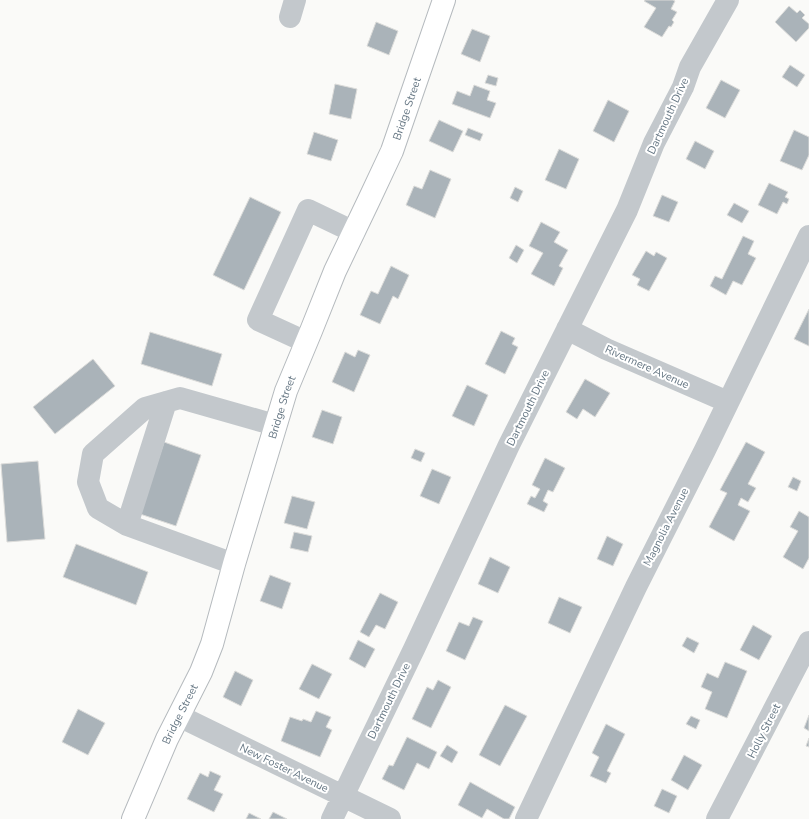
<svg xmlns="http://www.w3.org/2000/svg" width="809" height="819" font-family="'Nunito Sans',sans-serif">
<style>
.building{fill:#aab3b9;stroke:#dcdcda}
.lines{fill:none;stroke-linecap:round;stroke-linejoin:round}
.major-casing{stroke:#b5babe;stroke-width:24}
.minor{stroke:#c3c8cc;stroke-width:22}
.major{stroke:#fff;stroke-width:22}
.labels{text-anchor:middle;dominant-baseline:central;stroke-width:4;stroke-linejoin:round;paint-order:stroke}
.street-label{font-size:11px;fill:#657683;stroke:#fff}
</style>
<rect width="100%" height="100%" fill="#fafaf8"/>
<!-- building -->
<path class="building" d="M 645,0 L 673,0 L 675,1 L 671,9 L 677,12 L 672,20 L 674,22 L 671,27 L 669,26 L 662,37 L 644,27 L 656,8 L 644,1 Z
M 789,6 L 797,13 L 800,10 L 805,15 L 802,18 L 809,24 L 809,28 L 796,42 L 775,22 Z
M 376,22 L 398,31 L 389,55 L 367,46 Z
M 472,29 L 490,36 L 480,62 L 461,54 Z
M 790,65 L 805,75 L 797,87 L 782,77 Z
M 488,75 L 498,78 L 496,86 L 485,83 Z
M 721,80 L 740,90 L 725,118 L 706,108 Z
M 335,84 L 357,89 L 351,119 L 329,114 Z
M 474,85 L 490,91 L 487,100 L 496,103 L 490,118 L 452,104 L 457,91 L 470,96 Z
M 608,100 L 629,111 L 614,142 L 593,131 Z
M 439,120 L 463,131 L 453,152 L 429,141 Z
M 468,128 L 483,134 L 480,141 L 465,135 Z
M 794,130 L 809,137 L 809,155 L 802,170 L 780,161 Z
M 314,132 L 338,140 L 331,161 L 307,154 Z
M 695,141 L 714,151 L 705,169 L 686,159 Z
M 559,149 L 579,159 L 566,189 L 545,180 Z
M 430,170 L 451,179 L 435,218 L 406,205 L 414,186 L 422,189 Z
M 769,183 L 788,192 L 785,197 L 789,199 L 787,204 L 783,202 L 777,214 L 758,205 Z
M 515,187 L 523,191 L 518,202 L 510,198 Z
M 662,195 L 678,202 L 669,222 L 653,216 Z
M 250,197 L 281,212 L 244,290 L 213,275 Z
M 734,203 L 749,211 L 742,223 L 727,215 Z
M 541,222 L 560,232 L 554,242 L 568,250 L 559,266 L 563,268 L 554,286 L 531,274 L 543,253 L 529,246 Z
M 743,236 L 754,241 L 748,254 L 756,258 L 742,285 L 733,281 L 726,295 L 710,286 L 715,276 L 722,279 Z
M 516,245 L 524,250 L 517,263 L 509,258 Z
M 646,251 L 654,256 L 656,252 L 667,258 L 649,291 L 637,285 L 640,279 L 632,275 Z
M 391,266 L 409,275 L 398,299 L 393,296 L 380,324 L 360,315 L 371,291 L 378,294 Z
M 809,309 L 809,346 L 794,339 Z
M 501,331 L 515,338 L 512,344 L 518,347 L 505,374 L 485,364 Z
M 150,332 L 222,354 L 212,386 L 141,364 Z
M 358,350 L 370,355 L 354,392 L 332,382 L 345,352 L 355,357 Z
M 93,359 L 115,386 L 55,434 L 33,407 Z
M 585,379 L 610,393 L 595,417 L 583,409 L 577,419 L 566,412 Z
M 467,385 L 488,395 L 474,426 L 452,416 Z
M 322,410 L 342,417 L 333,444 L 312,437 Z
M 164,442 L 201,455 L 176,526 L 140,514 Z
M 746,442 L 765,452 L 748,484 L 756,488 L 748,502 L 741,498 L 738,505 L 750,511 L 734,541 L 709,527 L 727,493 L 720,490 Z
M 415,449 L 425,453 L 421,462 L 411,458 Z
M 545,458 L 565,468 L 553,492 L 548,490 L 543,501 L 548,504 L 544,512 L 527,504 L 531,496 L 535,498 L 540,489 L 532,485 Z
M 38,461 L 45,539 L 7,542 L 1,464 Z
M 432,469 L 451,477 L 439,504 L 420,496 Z
M 793,477 L 801,481 L 797,491 L 788,487 Z
M 292,496 L 315,502 L 307,529 L 284,523 Z
M 799,511 L 809,517 L 809,558 L 803,569 L 783,557 L 798,531 L 790,527 Z
M 294,532 L 312,536 L 308,552 L 290,548 Z
M 607,536 L 623,544 L 613,566 L 597,559 Z
M 76,544 L 148,572 L 136,605 L 63,577 Z
M 490,557 L 510,567 L 498,593 L 478,584 Z
M 270,575 L 291,583 L 282,609 L 260,601 Z
M 380,593 L 398,602 L 385,629 L 376,625 L 369,637 L 360,632 Z
M 559,597 L 582,607 L 570,633 L 548,623 Z
M 473,617 L 483,621 L 465,660 L 446,651 L 459,622 L 469,626 Z
M 753,625 L 772,636 L 759,660 L 740,650 Z
M 687,637 L 699,643 L 694,653 L 682,646 Z
M 358,640 L 375,649 L 365,668 L 349,659 Z
M 725,662 L 747,671 L 727,718 L 705,709 L 712,692 L 701,687 L 707,673 L 718,678 Z
M 312,664 L 332,674 L 319,699 L 299,689 Z
M 235,671 L 253,680 L 241,706 L 223,697 Z
M 438,680 L 451,687 L 431,728 L 412,719 L 427,687 L 433,690 Z
M 505,705 L 527,716 L 500,766 L 479,755 Z
M 78,709 L 105,723 L 88,755 L 62,742 Z
M 316,711 L 331,717 L 326,727 L 332,730 L 320,757 L 281,741 L 290,717 L 302,721 L 303,719 L 311,722 Z
M 809,715 L 809,731 L 804,728 Z
M 691,716 L 700,720 L 696,729 L 686,724 Z
M 606,724 L 625,734 L 607,771 L 611,773 L 606,783 L 590,776 L 599,757 L 592,753 Z
M 407,737 L 437,752 L 429,769 L 417,763 L 404,790 L 382,779 L 389,765 L 393,766 Z
M 809,738 L 809,747 L 806,746 Z
M 447,745 L 458,752 L 452,763 L 440,756 Z
M 684,755 L 702,765 L 688,790 L 671,780 Z
M 210,771 L 221,776 L 214,790 L 223,794 L 214,812 L 187,799 L 200,773 L 208,777 Z
M 470,782 L 515,807 L 509,819 L 504,819 L 487,809 L 482,818 L 458,805 Z
M 662,789 L 677,796 L 669,813 L 654,806 Z
M 273,812 L 287,819 L 269,819 Z
M 249,813 L 261,819 L 246,819 Z"/>
<g class="lines">
<defs>
<g id="major">
<path id="s1" d="M 133,819 L 167,739 L 201,672 L 212,644 L 234,564 L 286,391 L 311,331 L 335,271 L 369,200 L 392,151 L 444,0"/>
</g>
</defs>
<!-- major casing -->
<use href="#major" class="major-casing"/>
<!-- minor -->
<path class="minor" d="M 290,17 L 295,0
M 567,329 L 606,349 L 728,402
M 306,342 L 258,320 L 308,210 L 354,232
M 127,525 L 166,402
M 234,564 L 127,525 L 98,508 L 88,482 L 93,454 L 145,408 L 180,398 L 275,425
M 179,716 L 390,819
M 332,819 L 414,649 L 509,445 L 627,210 L 654,143 L 683,87 L 690,67 L 728,0
M 526,819 L 636,587 L 705,450 L 809,236
M 717,819 L 809,642"/>
<!-- major -->
<use href="#major" class="major"/>
</g>
<g class="labels">
<!-- street labels -->
<g class="street-label">
<text stroke="none"><textPath href="#s1" startOffset="763">Bridge Street</textPath></text>
<text transform="translate(668 116) rotate(-65)">Dartmouth Drive</text>
<text transform="translate(647 367) rotate(24)">Rivermere Avenue</text>
<text stroke="none"><textPath href="#s1" startOffset="439">Bridge Street</textPath></text>
<text transform="translate(528 408) rotate(-64)">Dartmouth Drive</text>
<text transform="translate(666 527) rotate(-63)">Magnolia Avenue</text>
<text transform="translate(389 701) rotate(-64)">Dartmouth Drive</text>
<text stroke="none"><textPath href="#s1" startOffset="115">Bridge Street</textPath></text>
<text transform="translate(764 731) rotate(-63)">Holly Street</text>
<text transform="translate(284 768) rotate(26)">New Foster Avenue</text>
</g>
</g>
</svg>
